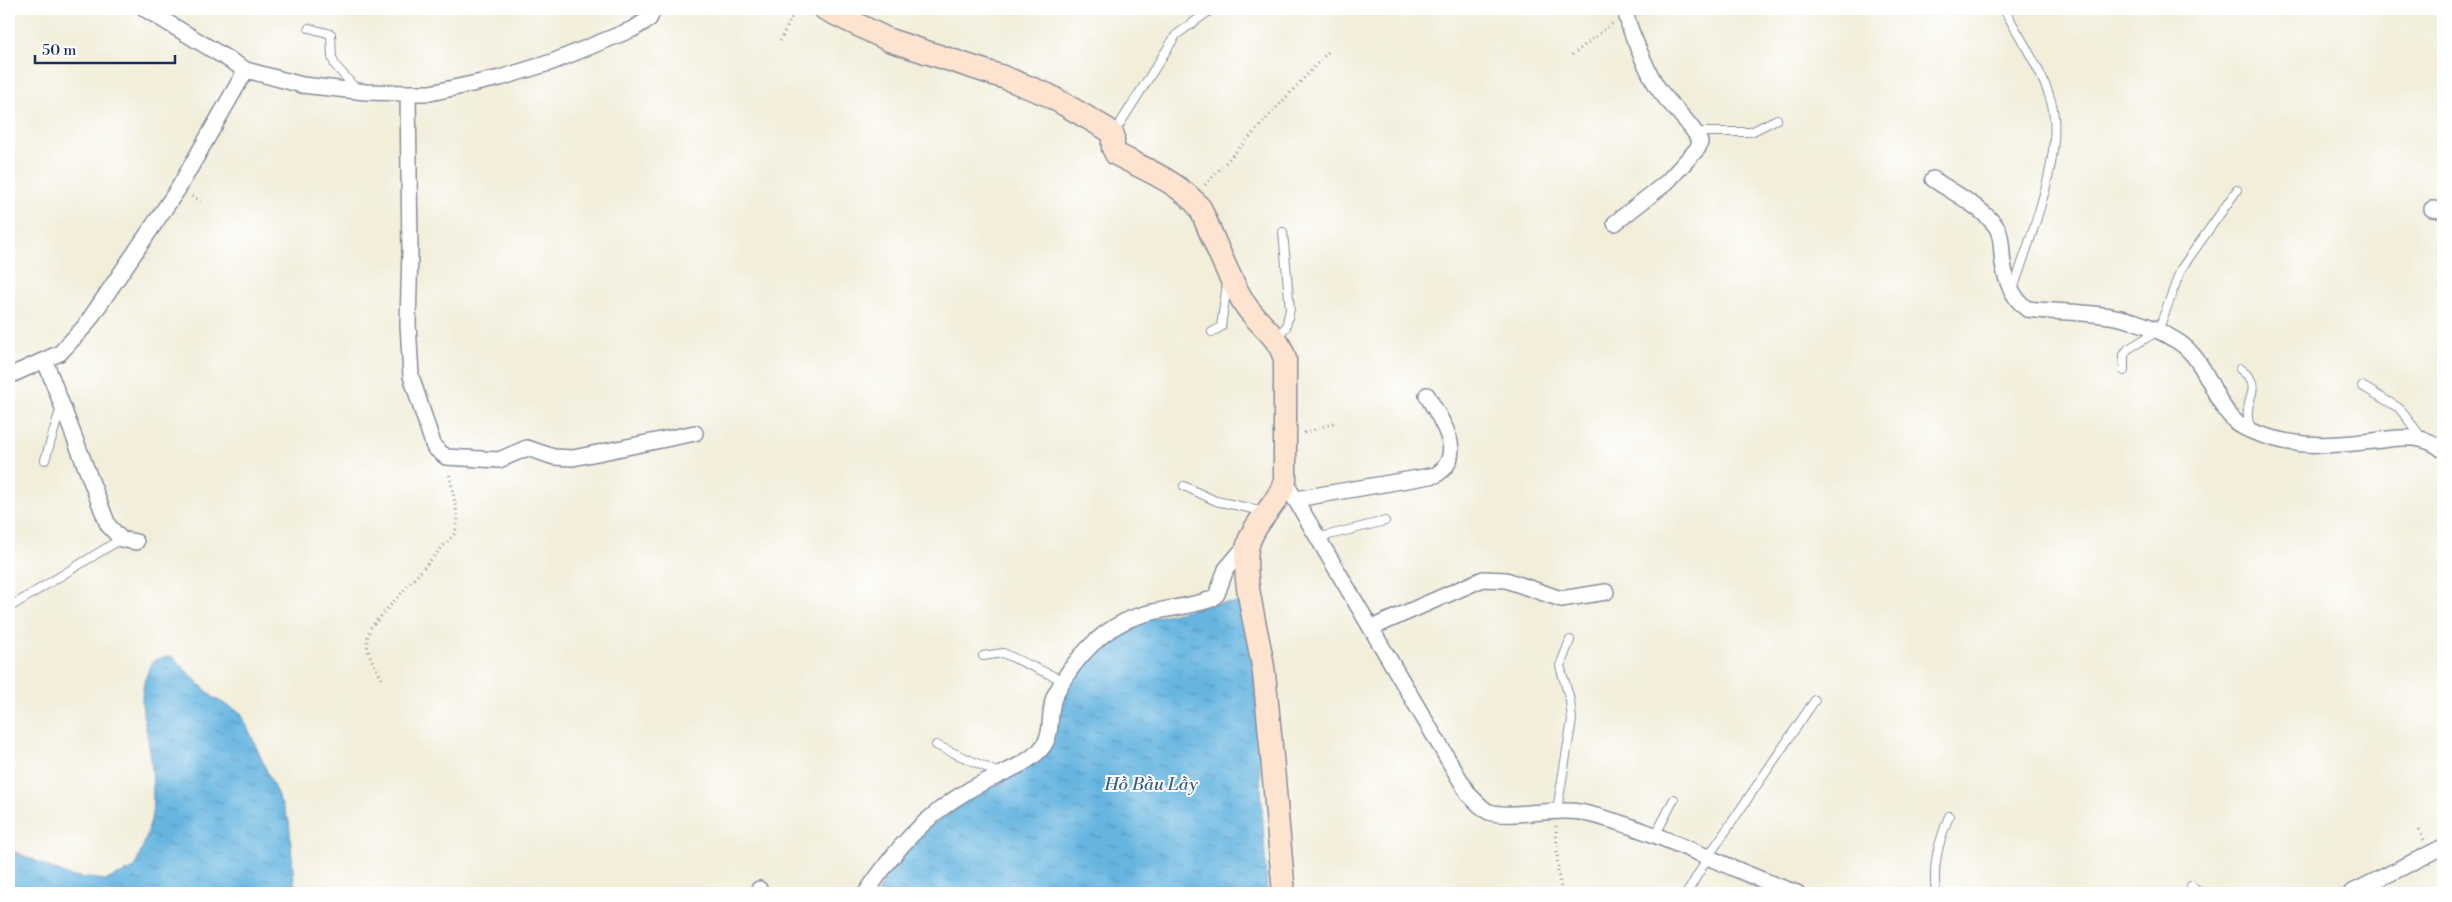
<svg xmlns="http://www.w3.org/2000/svg" width="2452" height="902" font-family="'Libre Bodoni',serif">
<style>
.water{fill:url(#water-ripples);stroke:#40729f}
.lines{fill:none;stroke-linecap:round;stroke-linejoin:round}
.lane-casing{stroke:#868e9c;stroke-width:10}
.street-casing{stroke:#868e9c;stroke-width:18}
.secondary-casing{stroke:#868e9c;stroke-width:25}
.path{stroke:#868e9c;stroke-width:3;stroke-dasharray:1 4;stroke-linecap:butt}
.lane{stroke:#fff;stroke-width:8}
.street{stroke:#fff;stroke-width:15}
.secondary{stroke:#fde4d0;stroke-width:22}
.labels{text-anchor:middle;dominant-baseline:central;stroke-width:4;stroke-linejoin:round;paint-order:stroke}
.water-label{font-size:18px;font-style:italic;fill:#355e8c;stroke:#fff}
</style>
<defs>
<pattern id="water-ripples" width="26" height="14" patternUnits="userSpaceOnUse" patternTransform="scale(1.25)"><rect width="26" height="14" fill="#66b5e0"/><path d="M2 4q2-2 4 0t4 0M15 11q2-2 4 0t4 0" fill="none" stroke="#5394b9"/></pattern>
</defs>
<rect width="100%" height="100%" fill="#fff"/>
<filter id="ink" filterUnits="userSpaceOnUse"><feTurbulence type="fractalNoise" baseFrequency=".02" numOctaves="2"/><feDisplacementMap in="SourceGraphic" scale="10" xChannelSelector="R" yChannelSelector="G"/><feConvolveMatrix kernelMatrix="1 2 1 2 8 2 1 2 1" color-interpolation-filters="sRGB"/></filter>
<filter id="wash" filterUnits="userSpaceOnUse"><feTurbulence type="fractalNoise" baseFrequency=".0096" numOctaves="4" result="noise"/><feDisplacementMap in="SourceGraphic" scale="20" xChannelSelector="R" yChannelSelector="G"/><feGaussianBlur stdDeviation="1.12" result="paint"/><feColorMatrix in="noise" values="0 0 0 0 0 0 0 0 0 0 0 0 0 0 0 0 0 1.4 0 .05"/><feComposite in="paint" operator="in"/></filter>
<g filter="url(#wash)">
<rect width="100%" height="100%" fill="#f2eeda"/>
<!-- water -->
<path class="water" d="M 1243,603 L 1253,645 L 1267,893 L 877,893 L 886,875 L 924,830 L 1016,769 L 1058,721 L 1069,682 L 1087,653 L 1120,626 L 1211,604 Z
M 171,656 L 214,698 L 241,713 L 289,821 L 295,893 L 9,893 L 9,849 L 69,876 L 106,880 L 135,868 C 143,845 154,822 153,798 C 153,781 152,762 149,745 C 143,709 135,693 154,660 Z"/>
</g>
<g filter="url(#ink)">
<g class="lines">
<defs>
<path id="lane" d="M 2004,9 C 2020,38 2041,69 2051,101 C 2066,152 2029,239 2013,290
M 309,28 L 331,34 L 332,57 L 335,65 L 356,89
M 1697,132 L 1751,132 L 1777,119
M 1114,133 L 1176,35 L 1212,9
M 1212,332 L 1221,327 L 1227,284
M 1277,337 L 1286,327 L 1290,309 L 1283,232
M 2240,369 C 2244,372 2249,376 2251,380 C 2258,394 2240,406 2252,430
M 2124,371 L 2124,355 L 2128,349 L 2158,331 L 2181,269 L 2237,190
M 2362,386 L 2399,408 L 2423,439
M 45,460 L 61,407
M 1184,486 L 1216,501 L 1263,511
M 1317,538 L 1385,521
M 10,607 L 121,539
M 983,656 L 1003,653 L 1064,681
M 936,745 L 999,773
M 1557,810 L 1572,720 L 1570,700 L 1560,666 L 1570,640
M 1656,834 L 1674,799
M 2191,886 L 2200,893
M 1687,893 L 1708,857 L 1815,700
M 1936,893 C 1932,864 1939,842 1949,816"/>
<path id="street" d="M 145,9 L 246,70 L 302,85 L 366,92 L 408,93 L 430,93 L 500,78 L 552,62 L 633,29 L 649,19 L 654,9
M 408,93 L 410,250 L 408,324 L 411,376 L 434,447 L 446,457 L 499,460 L 527,448 L 554,457 L 573,458 L 695,433
M 1933,179 C 1952,192 1985,209 1997,228 C 2002,237 2001,245 2002,254 C 2003,274 2011,297 2027,309 C 2083,315 2127,309 2177,341 C 2208,360 2212,401 2237,423 C 2247,431 2264,436 2276,439 C 2304,447 2335,445 2363,442 C 2391,440 2419,430 2443,450
M 2432,209 L 2443,210
M 1615,223 L 1667,182 L 1698,148 L 1700,142 C 1694,126 1671,106 1660,91 C 1651,79 1624,21 1626,9
M 45,361 L 108,525 L 121,539 L 136,542
M 9,376 L 60,353 L 85,326 L 178,189 L 246,70
M 1285,482 L 1469,795 C 1475,800 1482,809 1489,812 C 1511,819 1553,807 1580,812 C 1657,829 1724,868 1797,893
M 1296,499 L 1436,475 C 1468,454 1440,420 1427,395
M 1371,628 L 1483,579 L 1506,580 L 1561,599 L 1606,592
M 759,889 L 760,893
M 866,893 C 894,851 924,816 969,790 C 990,777 1025,767 1041,749 C 1055,734 1047,712 1055,695 C 1073,659 1105,624 1145,614 C 1167,608 1190,607 1212,599 L 1217,594 L 1226,569 L 1249,542
M 2351,893 L 2443,847"/>
<path id="secondary" d="M 825,9 L 889,40 L 1003,77 L 1048,95 L 1107,129 L 1113,135 L 1113,148 L 1116,154 C 1144,169 1179,182 1200,208 C 1214,239 1226,273 1244,303 C 1257,324 1278,334 1285,359 L 1285,482 C 1276,508 1251,523 1247,550 C 1242,584 1260,639 1264,674 C 1272,747 1277,820 1284,893"/>
</defs>
<!-- lane casing -->
<use href="#lane" class="lane-casing"/>
<!-- street casing -->
<use href="#street" class="street-casing"/>
<!-- secondary casing -->
<use href="#secondary" class="secondary-casing"/>
<!-- path -->
<path class="path" d="M 780,41 L 796,9
M 1572,55 L 1613,23
M 1205,185 L 1329,51
M 192,196 L 201,201
M 1304,433 L 1334,423
M 382,679 C 373,661 361,648 371,627 L 455,533 L 458,519 L 449,472
M 1556,826 L 1558,873 L 1562,893
M 2419,830 L 2424,840"/>
<!-- lane -->
<use href="#lane" class="lane"/>
<!-- street -->
<use href="#street" class="street"/>
<!-- secondary -->
<use href="#secondary" class="secondary"/>
</g>
</g>
<g class="labels">
<!-- water labels -->
<g class="water-label">
<text x="1151" y="784">Hồ Bầu Lầy</text>
</g>
</g>
<!-- margin -->
<rect width="2452" height="902" fill="none" stroke="#fff" stroke-width="30"/>
<!-- scale -->
<path d="M35 55v8h140v-8" fill="none" stroke="#1b2f5e" stroke-width="2.5"/>
<text x="42" y="55" font-size="15" fill="#1b2f5e" stroke="#ffffff" stroke-width="4" paint-order="stroke">50 m</text>
</svg>
